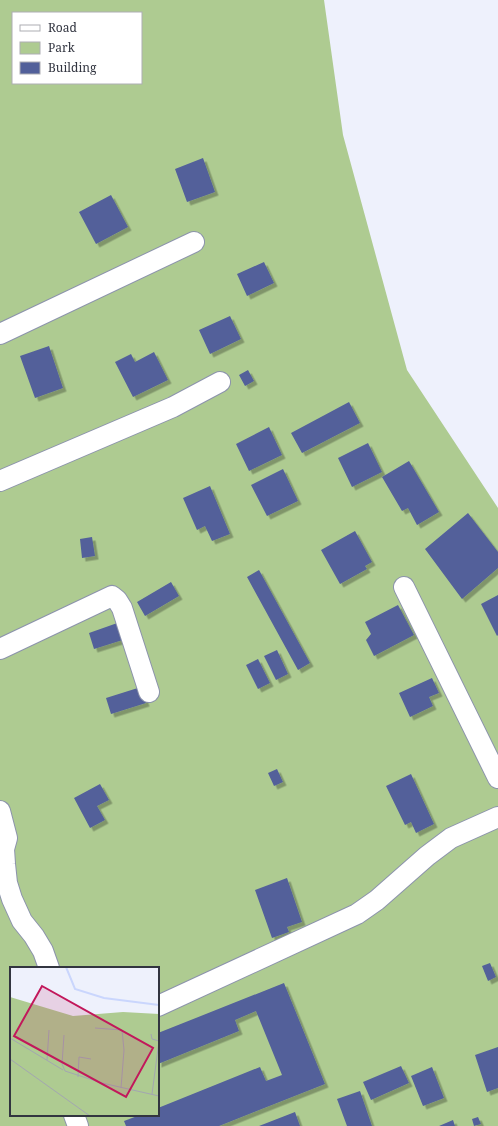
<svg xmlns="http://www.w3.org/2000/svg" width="498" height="1126" font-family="'Noto Serif',serif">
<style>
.green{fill:#aecb91;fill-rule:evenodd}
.building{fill:#52609a;filter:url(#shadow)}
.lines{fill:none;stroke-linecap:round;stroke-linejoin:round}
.street-casing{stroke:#8c93ac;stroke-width:22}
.street{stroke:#fff;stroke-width:20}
.inset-river{fill:none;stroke:#cad6fd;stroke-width:2}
.inset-road{fill:none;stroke:#a3a6b1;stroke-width:1}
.view{fill:#c2185b;fill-opacity:0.15;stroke:#c2185b;stroke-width:2}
.inset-edge{fill:none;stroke:#323540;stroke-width:2}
</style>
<defs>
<filter id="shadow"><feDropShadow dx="3.5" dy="3.5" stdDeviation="0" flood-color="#0004"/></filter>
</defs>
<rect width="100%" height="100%" fill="#eef1fc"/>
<!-- green -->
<path class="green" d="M 0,0 L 324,0 L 343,135 L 407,370 L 498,508 L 498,1126 L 0,1126 ZM 13,13 L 141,13 L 141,83 L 13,83 ZM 11,968 L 158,968 L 158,1115 L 11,1115 Z"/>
<!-- building -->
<path class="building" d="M 203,158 L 215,192 L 187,202 L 175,169 Z
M 111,195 L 128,227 L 96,244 L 79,212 Z
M 264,262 L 274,283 L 247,296 L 237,274 Z
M 230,316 L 241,339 L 210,354 L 199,330 Z
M 49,346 L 63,388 L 35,398 L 20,356 Z
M 154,352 L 168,380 L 133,397 L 115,362 L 131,354 L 135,362 Z
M 248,370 L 254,381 L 245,386 L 239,375 Z
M 349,402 L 360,423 L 302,453 L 291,433 Z
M 269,427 L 282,455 L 249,471 L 236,444 Z
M 368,443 L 382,472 L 352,487 L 338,458 Z
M 409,461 L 439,512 L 417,525 L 408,508 L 402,511 L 382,477 Z
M 283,469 L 298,501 L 267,516 L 251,485 Z
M 210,486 L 230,534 L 212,541 L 205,526 L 197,530 L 183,498 Z
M 468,513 L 498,552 L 498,568 L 462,599 L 425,549 Z
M 355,531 L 372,562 L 365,566 L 367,569 L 340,584 L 321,550 Z
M 92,537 L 95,556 L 82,558 L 80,539 Z
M 259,570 L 310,663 L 298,670 L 247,577 Z
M 171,582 L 179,596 L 145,616 L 137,602 Z
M 498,595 L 498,635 L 497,636 L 481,604 Z
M 398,605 L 414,635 L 374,656 L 366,640 L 371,634 L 365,622 Z
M 123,621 L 129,638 L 94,649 L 89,633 Z
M 277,650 L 288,674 L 276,680 L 264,656 Z
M 258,659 L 270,683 L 258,689 L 246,665 Z
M 432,678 L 439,693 L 429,697 L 433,706 L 410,717 L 399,693 Z
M 141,687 L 146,703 L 111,714 L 106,698 Z
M 277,769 L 283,782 L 274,786 L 268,773 Z
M 411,774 L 434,824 L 416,833 L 411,822 L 405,825 L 386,786 Z
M 100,784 L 109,800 L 97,806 L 105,820 L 90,828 L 74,798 Z
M 287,878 L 302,922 L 287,927 L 289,932 L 272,938 L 255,890 Z
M 490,963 L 496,977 L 488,981 L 482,966 Z
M 284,983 L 325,1084 L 219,1126 L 126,1126 L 124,1121 L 140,1115 L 158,1115 L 158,1108 L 260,1067 L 266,1081 L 282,1075 L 256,1011 L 235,1020 L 239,1031 L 158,1064 L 158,1033 Z
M 498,1047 L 498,1088 L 487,1092 L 475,1055 Z
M 401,1066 L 409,1083 L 371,1100 L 363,1082 Z
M 432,1067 L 444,1098 L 423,1106 L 411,1076 Z
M 360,1091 L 372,1126 L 347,1126 L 337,1099 Z
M 295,1112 L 300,1126 L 259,1126 Z
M 478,1117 L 481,1124 L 474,1126 L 472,1119 Z
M 453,1120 L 455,1126 L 439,1126 Z"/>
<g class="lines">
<defs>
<path id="street" d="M 0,334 L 194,242
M 0,481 L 173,407 L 220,382
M 404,587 L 498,778
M 0,649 L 112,596 L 117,600 L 122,608 L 149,692
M 0,811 L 7,838 L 4,849 L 5,864 L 7,883 L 12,899 L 22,921 L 34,936 L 43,951 L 49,968
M 158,1006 L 357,914 L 377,900 L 427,856 L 451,838 L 498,817
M 74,1115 L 78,1126"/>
</defs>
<!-- street casing -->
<use href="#street" class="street-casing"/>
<!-- street -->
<use href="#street" class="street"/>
</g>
<!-- overview -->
<g transform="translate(10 967)">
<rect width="149" height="149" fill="#eef1fc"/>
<path d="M 0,30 L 63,49 L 113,45 L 149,47 L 149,149 L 0,149 Z" fill="#aecb91"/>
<path class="inset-river" d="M 56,0 L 65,22 L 94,31 L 149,38"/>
<path class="inset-road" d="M 85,61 L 112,63 L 114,83 L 111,121M 141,67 L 142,72 L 149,74M 54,68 L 52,97 L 55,104 L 92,116 L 149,129M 0,71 L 53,103M 0,92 L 80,149M 37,93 L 39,63M 68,110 L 69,90 L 81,92M 142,127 L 149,74"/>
<path class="view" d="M 32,19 L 143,81 L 116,130 L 4,69 Z"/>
<rect width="149" height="149" class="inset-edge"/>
</g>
<!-- legend -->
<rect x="12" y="12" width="130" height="72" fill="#ffffff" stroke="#adaeb3"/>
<rect x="20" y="25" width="20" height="6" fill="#ffffff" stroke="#adaeb3"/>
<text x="48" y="32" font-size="12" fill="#323540">Road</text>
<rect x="20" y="42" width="20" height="12" fill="#aecb91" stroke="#adaeb3"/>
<text x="48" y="52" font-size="12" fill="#323540">Park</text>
<rect x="20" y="62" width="20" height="12" fill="#52609a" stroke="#adaeb3"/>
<text x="48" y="72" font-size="12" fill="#323540">Building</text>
</svg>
